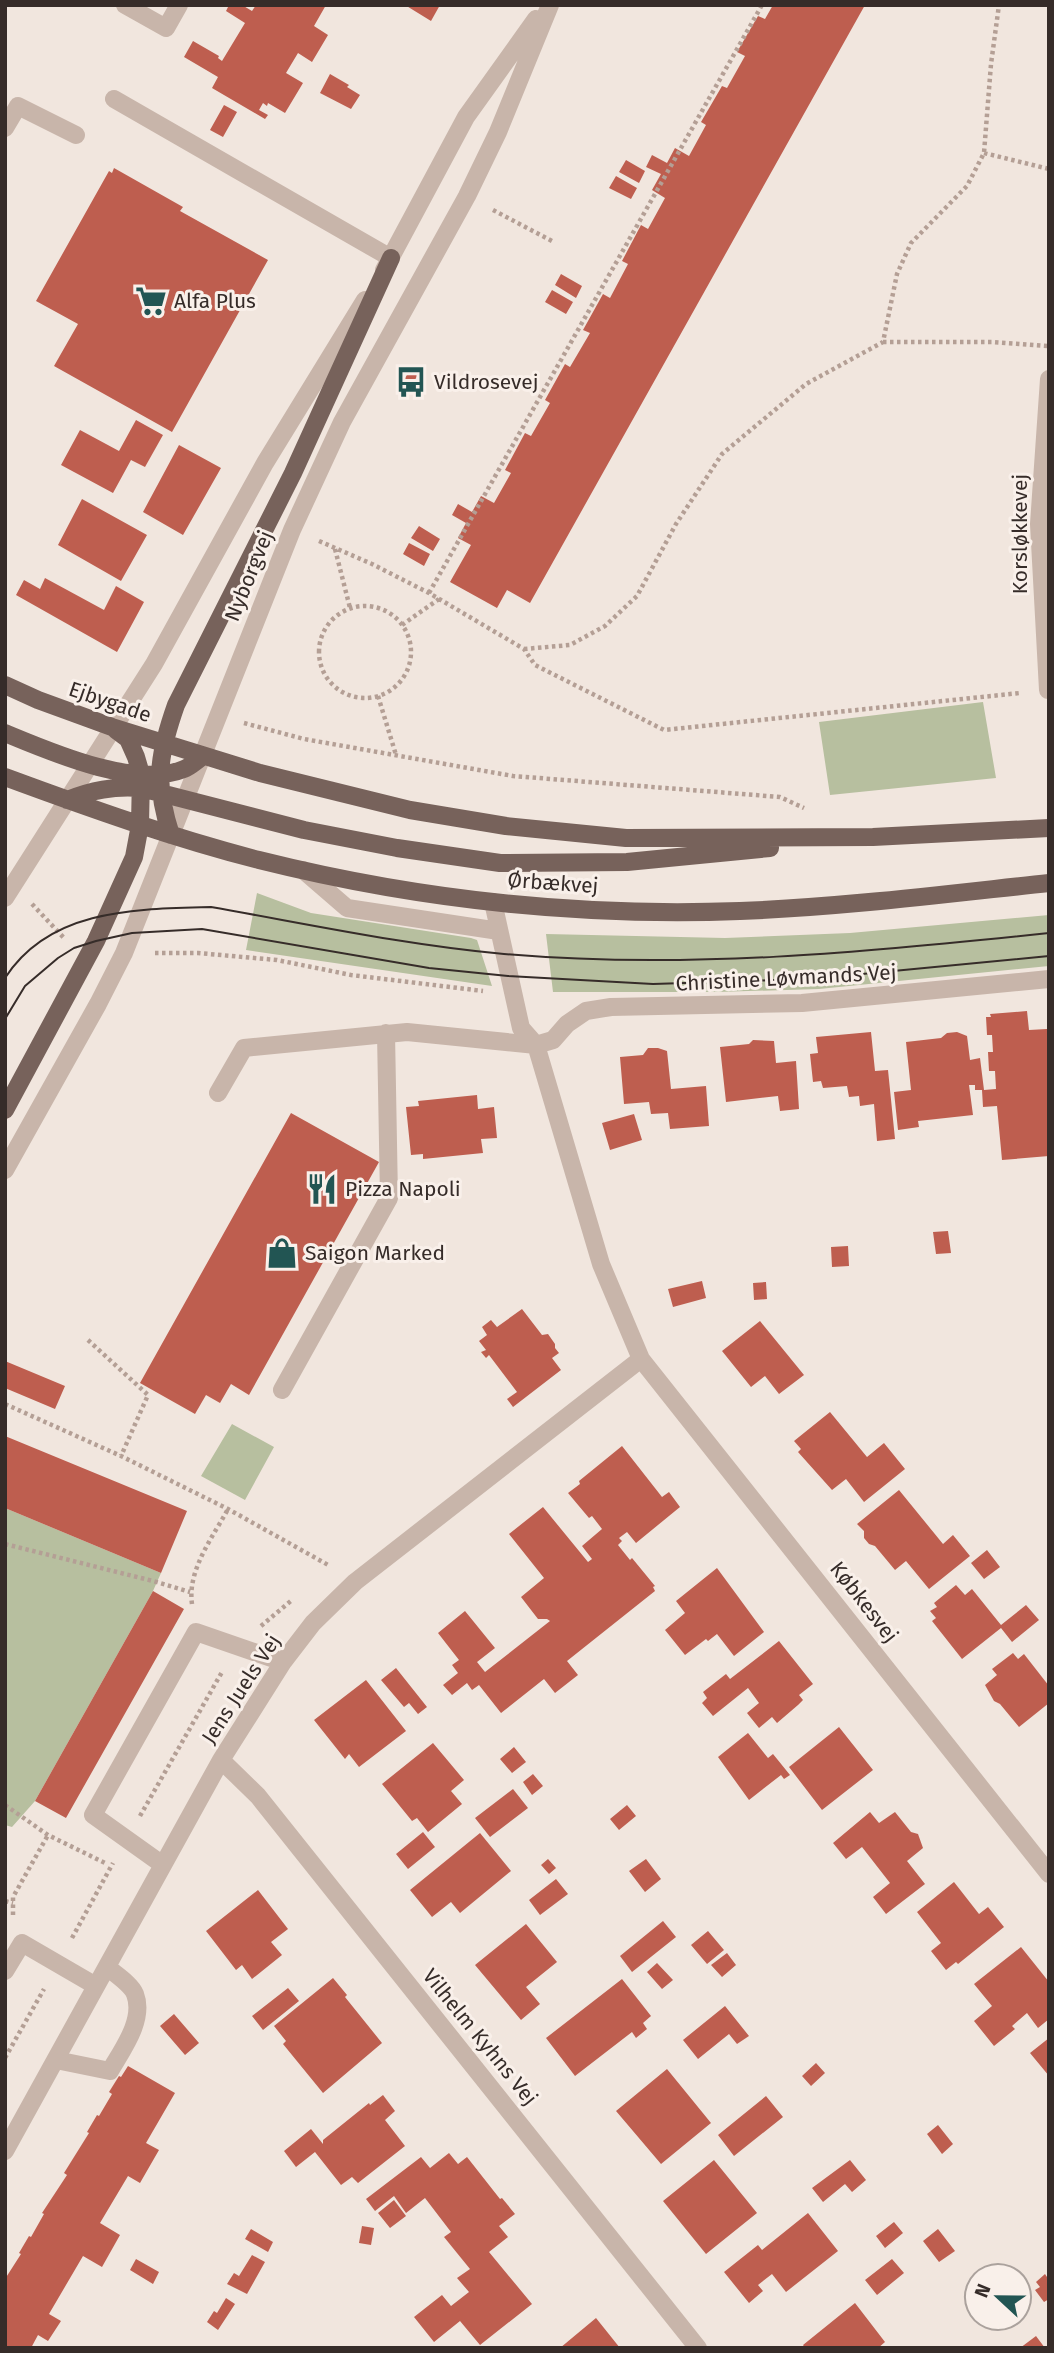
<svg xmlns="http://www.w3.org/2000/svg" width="1054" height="2353" font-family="'Fira Sans',sans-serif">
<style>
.green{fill:#b7bf9f}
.building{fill:#be5e4f}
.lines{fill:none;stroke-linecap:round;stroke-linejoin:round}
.path{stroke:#b49f95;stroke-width:4.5;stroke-dasharray:3.5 3.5;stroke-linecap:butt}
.minor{stroke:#c8b5aa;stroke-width:18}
.major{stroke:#77625b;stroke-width:18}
.tram{stroke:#362c29;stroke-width:2}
.labels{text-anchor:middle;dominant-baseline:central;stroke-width:6;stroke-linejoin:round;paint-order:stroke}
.poi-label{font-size:21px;fill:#362c29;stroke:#f9f0ea;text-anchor:start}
.street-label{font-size:21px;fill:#362c29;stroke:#f9f0ea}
</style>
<rect width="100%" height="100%" fill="#f1e6de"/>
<!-- green -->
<path class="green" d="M 983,702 L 996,778 L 830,795 L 819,722 Z
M 257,893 L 311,913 L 471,938 L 477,940 L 492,986 L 246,950 Z
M 1049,915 L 1049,966 L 819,989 L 716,992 L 553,992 L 546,934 L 725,938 L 850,933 Z
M 232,1424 L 274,1447 L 245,1500 L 201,1476 Z
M 5,1508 L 161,1573 L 153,1591 L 35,1801 L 12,1827 L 5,1825 Z"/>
<!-- building -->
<path class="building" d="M 229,5 L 242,5 L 252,11 L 256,5 L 326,5 L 314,26 L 328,35 L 312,62 L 298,53 L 286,73 L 303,83 L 285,113 L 268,103 L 267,106 L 263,103 L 259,110 L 268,115 L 265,119 L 212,88 L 218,77 L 184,57 L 193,41 L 219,56 L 218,58 L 222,61 L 245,23 L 226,11 Z
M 405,5 L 440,5 L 431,21 Z
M 773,5 L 865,5 L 530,603 L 507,590 L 497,608 L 450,582 L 471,545 L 458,538 L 466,523 L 452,515 L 458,504 L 472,512 L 481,496 L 494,503 L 511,473 L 505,470 L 525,433 L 531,436 L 550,403 L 545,400 L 565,364 L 570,367 L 590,333 L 583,330 L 603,294 L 610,298 L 628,264 L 622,261 L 641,225 L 648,229 L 665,198 L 652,190 L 661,174 L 646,167 L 652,155 L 667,163 L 675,148 L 689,156 L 706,125 L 701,122 L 722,86 L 727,88 L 745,56 L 737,52 L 758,16 L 765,19 Z
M 330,74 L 349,85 L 347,87 L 360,95 L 351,109 L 320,93 Z
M 224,105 L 237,112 L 223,137 L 210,130 Z
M 626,160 L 645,171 L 639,183 L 619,172 Z
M 114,168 L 183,207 L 180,211 L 268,260 L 172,432 L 54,366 L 78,324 L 36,301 L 109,171 L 112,173 Z
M 616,176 L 637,188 L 631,199 L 609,188 Z
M 561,274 L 582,286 L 576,298 L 555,285 Z
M 552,290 L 573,302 L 566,314 L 545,302 Z
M 412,366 L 420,370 L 409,392 L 400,387 Z
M 136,420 L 163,435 L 145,467 L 131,460 L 113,493 L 61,465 L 80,430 L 119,451 Z
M 179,445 L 221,468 L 183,535 L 143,512 Z
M 82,499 L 147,535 L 121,581 L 58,545 Z
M 419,526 L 440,539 L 433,551 L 411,538 Z
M 409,543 L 430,554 L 424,566 L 403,554 Z
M 45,578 L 104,610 L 116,586 L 144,602 L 117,652 L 16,595 L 24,580 L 40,589 Z
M 1027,1011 L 1029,1030 L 1047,1029 L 1049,1156 L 1002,1160 L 997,1106 L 983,1107 L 982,1090 L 975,1090 L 975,1085 L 969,1085 L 973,1115 L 918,1121 L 919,1127 L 898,1130 L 894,1092 L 911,1090 L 906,1042 L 941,1038 L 947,1033 L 957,1032 L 967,1036 L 970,1060 L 980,1058 L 984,1090 L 996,1089 L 995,1071 L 989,1071 L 988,1052 L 993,1052 L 992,1035 L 987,1035 L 986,1017 L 991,1017 L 990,1014 Z
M 871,1032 L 875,1071 L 888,1070 L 895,1139 L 877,1141 L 874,1104 L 860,1106 L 859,1096 L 849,1097 L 847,1086 L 823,1088 L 821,1081 L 813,1082 L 810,1054 L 818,1053 L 816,1037 Z
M 753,1040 L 774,1041 L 776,1063 L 796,1061 L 799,1109 L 780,1111 L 778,1096 L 726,1102 L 720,1047 L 749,1044 Z
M 648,1048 L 658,1048 L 667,1051 L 671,1089 L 706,1086 L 709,1126 L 670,1129 L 668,1113 L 651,1114 L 649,1102 L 624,1104 L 620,1057 L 643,1055 Z
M 477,1095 L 478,1109 L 494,1107 L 497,1138 L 481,1139 L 483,1153 L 423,1159 L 423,1154 L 411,1155 L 406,1107 L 419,1106 L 418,1101 Z
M 291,1113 L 379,1162 L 249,1395 L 231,1384 L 220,1403 L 206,1395 L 195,1414 L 140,1383 Z
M 634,1114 L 642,1140 L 610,1150 L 602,1123 Z
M 948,1231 L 951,1253 L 936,1254 L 933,1232 Z
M 848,1246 L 849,1266 L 832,1267 L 831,1247 Z
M 702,1281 L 706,1298 L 673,1307 L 668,1289 Z
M 766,1282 L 767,1299 L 754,1300 L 753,1283 Z
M 522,1309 L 542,1335 L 548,1334 L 555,1344 L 555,1348 L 559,1353 L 552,1358 L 561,1370 L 513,1407 L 507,1399 L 517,1392 L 489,1355 L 486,1358 L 481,1352 L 486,1350 L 479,1341 L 487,1335 L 482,1327 L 491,1320 L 497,1327 Z
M 760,1321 L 804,1375 L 779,1394 L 765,1376 L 751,1387 L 722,1351 Z
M 5,1361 L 65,1386 L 55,1409 L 5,1388 Z
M 830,1412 L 867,1457 L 884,1443 L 905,1469 L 864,1502 L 846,1479 L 832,1490 L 798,1452 L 801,1449 L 794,1441 Z
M 5,1436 L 187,1511 L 161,1573 L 5,1508 Z
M 622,1446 L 662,1497 L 669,1492 L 680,1507 L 636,1543 L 627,1532 L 619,1538 L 622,1541 L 618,1545 L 630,1560 L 632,1558 L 655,1586 L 653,1587 L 655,1591 L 567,1661 L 578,1675 L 555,1693 L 544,1679 L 501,1713 L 479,1685 L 472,1690 L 467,1683 L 452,1695 L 443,1685 L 458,1673 L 452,1665 L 459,1660 L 438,1633 L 465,1611 L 495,1648 L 477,1662 L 485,1672 L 550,1621 L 547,1619 L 538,1619 L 521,1597 L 544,1578 L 509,1534 L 543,1507 L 588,1562 L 592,1559 L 582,1546 L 602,1529 L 592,1516 L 589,1518 L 568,1493 L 580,1484 L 579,1481 Z
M 899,1490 L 943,1544 L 953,1535 L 970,1556 L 929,1589 L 906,1561 L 895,1570 L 875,1546 L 869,1544 L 864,1538 L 864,1531 L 857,1524 Z
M 987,1550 L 1000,1567 L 984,1579 L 971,1563 Z
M 717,1568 L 764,1632 L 734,1656 L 717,1634 L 708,1641 L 706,1639 L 685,1655 L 665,1630 L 685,1613 L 676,1601 Z
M 956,1585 L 965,1595 L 972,1589 L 1001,1625 L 1026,1605 L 1039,1620 L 1012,1642 L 1001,1628 L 962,1659 L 932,1621 L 936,1618 L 930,1611 L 937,1607 L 934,1603 Z
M 153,1591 L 184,1609 L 66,1818 L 35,1801 Z
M 779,1641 L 813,1684 L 799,1695 L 803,1700 L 798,1705 L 777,1723 L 772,1717 L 759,1728 L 747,1713 L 759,1703 L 748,1688 L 713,1716 L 702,1703 L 707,1698 L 703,1692 L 726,1674 L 730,1679 Z
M 1013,1653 L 1018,1659 L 1024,1654 L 1049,1686 L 1049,1703 L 1019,1727 L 1000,1704 L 994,1701 L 985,1685 L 997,1675 L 992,1669 Z
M 396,1668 L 427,1707 L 418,1714 L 409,1703 L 404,1707 L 381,1680 Z
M 366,1680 L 406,1731 L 359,1767 L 349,1754 L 345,1759 L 314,1720 Z
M 839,1727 L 873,1770 L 822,1810 L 789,1767 Z
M 748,1733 L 768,1758 L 773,1754 L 790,1775 L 784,1779 L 781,1775 L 749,1800 L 718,1757 Z
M 433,1743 L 464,1780 L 451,1791 L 462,1804 L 428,1832 L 417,1818 L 412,1821 L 382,1784 Z
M 514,1747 L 526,1762 L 512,1773 L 500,1759 Z
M 533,1774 L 543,1786 L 532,1795 L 523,1782 Z
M 513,1789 L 528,1808 L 490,1837 L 475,1818 Z
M 627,1805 L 636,1816 L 619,1830 L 610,1819 Z
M 870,1812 L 879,1823 L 895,1812 L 911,1832 L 918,1834 L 923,1848 L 907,1861 L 925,1884 L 886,1914 L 873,1897 L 890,1883 L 862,1847 L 846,1859 L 833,1843 Z
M 423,1832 L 435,1847 L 408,1869 L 396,1854 Z
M 480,1833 L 511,1871 L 460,1913 L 451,1902 L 432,1917 L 410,1890 Z
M 548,1859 L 556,1868 L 549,1874 L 541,1865 Z
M 646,1859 L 661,1879 L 645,1892 L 629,1871 Z
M 556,1879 L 568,1894 L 540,1915 L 529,1900 Z
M 954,1882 L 979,1914 L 988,1907 L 1004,1927 L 958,1964 L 956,1962 L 946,1970 L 931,1951 L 941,1943 L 917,1912 Z
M 258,1890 L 288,1929 L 271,1942 L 282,1955 L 252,1979 L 242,1965 L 236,1970 L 206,1931 Z
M 663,1921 L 676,1937 L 632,1972 L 620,1956 Z
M 526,1924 L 557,1962 L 526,1987 L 540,2004 L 521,2020 L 475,1965 Z
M 708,1931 L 724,1950 L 707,1964 L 691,1945 Z
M 1021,1947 L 1049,1982 L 1049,2019 L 1038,2028 L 1027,2013 L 1012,2026 L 1015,2029 L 994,2046 L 974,2021 L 992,2006 L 974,1984 Z
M 727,1953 L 736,1965 L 722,1977 L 711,1965 Z
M 657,1963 L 673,1980 L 662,1989 L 647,1972 Z
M 333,1978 L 347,1995 L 345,1997 L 382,2043 L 323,2093 L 283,2044 L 286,2041 L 274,2026 Z
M 622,1979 L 651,2016 L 643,2023 L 647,2029 L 636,2038 L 632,2032 L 575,2076 L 546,2038 Z
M 288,1988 L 299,2001 L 263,2030 L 252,2016 Z
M 725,2006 L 749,2036 L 737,2044 L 729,2034 L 698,2059 L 683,2040 Z
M 174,2014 L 199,2043 L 185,2055 L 160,2026 Z
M 1049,2038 L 1049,2076 L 1030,2053 Z
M 816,2063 L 825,2073 L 811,2086 L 802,2076 Z
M 128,2066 L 175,2093 L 146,2143 L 159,2150 L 140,2183 L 128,2176 L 100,2223 L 120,2235 L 102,2267 L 83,2256 L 49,2314 L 61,2321 L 48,2341 L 38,2335 L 31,2348 L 5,2348 L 5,2279 L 21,2254 L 19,2253 L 29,2236 L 31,2237 L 44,2214 L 42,2213 L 67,2175 L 64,2173 L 89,2133 L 87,2132 L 97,2115 L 99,2116 L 112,2094 L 109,2092 L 119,2076 L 121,2077 Z
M 667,2069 L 711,2123 L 661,2164 L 616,2111 Z
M 383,2095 L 395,2111 L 385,2120 L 405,2146 L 358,2183 L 352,2177 L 341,2185 L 315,2152 L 296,2167 L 284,2151 L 311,2129 L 323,2144 L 323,2140 L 369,2103 L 370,2105 Z
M 766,2096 L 783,2117 L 734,2156 L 718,2135 Z
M 938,2125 L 953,2144 L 942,2154 L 927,2134 Z
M 449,2153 L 458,2164 L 467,2157 L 500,2199 L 502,2198 L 515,2214 L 499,2226 L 508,2237 L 489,2252 L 532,2304 L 480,2345 L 460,2321 L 434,2342 L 414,2317 L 442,2295 L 451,2306 L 469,2292 L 457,2278 L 470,2269 L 444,2237 L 451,2232 L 425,2198 L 406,2213 L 394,2196 L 375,2211 L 366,2199 L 421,2157 L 430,2168 Z
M 714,2160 L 757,2213 L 706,2254 L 663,2201 Z
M 850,2160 L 866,2180 L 852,2192 L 845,2184 L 823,2202 L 812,2188 Z
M 394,2200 L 406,2216 L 390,2228 L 378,2213 Z
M 808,2213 L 838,2251 L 786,2292 L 772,2274 L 758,2285 L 763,2291 L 749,2303 L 724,2272 L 758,2245 L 762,2250 Z
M 894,2222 L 903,2233 L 885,2248 L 876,2236 Z
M 362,2226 L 374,2228 L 371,2245 L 359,2243 Z
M 251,2229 L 273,2242 L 268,2252 L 245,2239 Z
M 938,2229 L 955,2251 L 939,2262 L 923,2241 Z
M 252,2255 L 265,2262 L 247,2294 L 227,2284 L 234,2273 L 239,2276 Z
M 136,2259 L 159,2272 L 153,2284 L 130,2270 Z
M 892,2259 L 904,2273 L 877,2295 L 865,2280 Z
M 1045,2274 L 1049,2280 L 1049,2299 L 1044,2302 L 1035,2290 L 1040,2287 L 1036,2282 Z
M 226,2298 L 235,2304 L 218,2330 L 207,2322 L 214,2311 L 217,2313 Z
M 855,2303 L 885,2342 L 878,2348 L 805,2348 L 803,2345 Z
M 596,2318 L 620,2348 L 560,2348 Z
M 1036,2336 L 1045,2348 L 1020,2348 Z"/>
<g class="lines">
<!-- path -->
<path class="path" d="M 984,153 L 1049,169
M 493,210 L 554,242
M 883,342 L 993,342 L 1049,346
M 319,541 L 372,564 L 429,593 L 524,649 L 535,665 L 664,730 L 1020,693
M 335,549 L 350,608
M 429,593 L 762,5
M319 652a46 46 0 1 1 92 0a46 46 0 1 1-92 0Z
M 402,625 L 439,599
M 524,649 L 570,645 L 605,626 L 637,596 L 676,524 L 722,454 L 806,384 L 883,342 L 897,274 L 911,243 L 967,186 L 984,153 L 991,64 L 999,5
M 378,696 L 396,755
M 244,723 L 304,739 L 513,776 L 780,797 L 804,808
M 32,904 L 64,938
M 155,953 L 198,953 L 277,960 L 351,975 L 483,991
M 88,1340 L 148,1395 L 121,1456
M 5,1404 L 121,1456 L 228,1509 L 330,1566
M 5,1544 L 153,1581 L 190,1592
M 192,1604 C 187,1570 213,1537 228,1509
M 261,1626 L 292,1600
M 5,1805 L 48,1835 L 107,1864
M 140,1816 L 222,1672
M 5,1901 L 13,1903
M 13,1915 L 13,1897 L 48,1835
M 72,1938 L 113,1863
M 5,2058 L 44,1989"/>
<!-- minor -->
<path class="minor" d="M 125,5 L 166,28 L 179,5
M 114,99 L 391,258
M 5,128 L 18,106 L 76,135
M 384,270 L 466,117 L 536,19
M 1048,690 L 1039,524 L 1049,379
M 303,870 L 347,908 L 499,931
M 5,898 L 154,664 L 265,463 L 365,300
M 493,902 L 521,1028 L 536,1045 L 601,1264 L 641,1359 L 1049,1874
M 218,1093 L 244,1048 L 407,1032 L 536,1045 L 553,1040 L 567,1024 L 586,1011 L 611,1007 L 802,1003 L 1049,979
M 5,1170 L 98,1004 L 124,953 L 292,530 L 342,422 L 467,196 L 498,132 L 550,5
M 282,1390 L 389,1198 L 386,1033
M 221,1760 L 258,1796 L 698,2348
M 163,1865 L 93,1815 L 196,1632 L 283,1662
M 5,1971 L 22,1943 L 96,1986
M 56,2060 L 110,2071 C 122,2050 145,2020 135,1994 C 131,1984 115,1974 107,1967
M 5,2151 L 221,1760 L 283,1662 L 313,1623 L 355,1582 L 641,1359"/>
<!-- major -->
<path class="major" d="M 5,685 L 38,700 L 112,727 L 260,773 L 410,810 L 506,826 L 626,838 L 873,837 L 1049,828
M 5,733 C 51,752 135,789 184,769 C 190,767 196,761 202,757
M 5,777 C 89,808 173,838 259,860 C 415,899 579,917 740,911 C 843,907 946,894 1049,883
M 67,800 C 92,790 113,786 141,788 L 304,830 L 397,848 L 500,863 L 627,862 L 770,848
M 171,835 C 154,783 158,756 176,705 L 293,473 L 391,258
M 5,1110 L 96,941 L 134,857 L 140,825 L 141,774 L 136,757 L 128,739 L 116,730"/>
<!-- tram -->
<path class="tram" d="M 5,978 C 50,908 137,909 211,907 C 308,924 405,945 504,954 C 687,970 867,952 1049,933
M 5,1019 L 25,986 L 58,958 L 74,948 L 96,941 L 132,933 L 202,929 L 429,968 L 508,976 L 653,984 L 810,979 L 1049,956"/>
</g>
<!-- icons -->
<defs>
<symbol id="supermarket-bare" viewBox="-9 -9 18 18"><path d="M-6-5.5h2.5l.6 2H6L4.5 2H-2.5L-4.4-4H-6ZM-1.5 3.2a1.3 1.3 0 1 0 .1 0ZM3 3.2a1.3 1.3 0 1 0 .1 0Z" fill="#225553" stroke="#f9f0ea" stroke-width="2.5" paint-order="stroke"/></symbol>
<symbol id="bus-bare" viewBox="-9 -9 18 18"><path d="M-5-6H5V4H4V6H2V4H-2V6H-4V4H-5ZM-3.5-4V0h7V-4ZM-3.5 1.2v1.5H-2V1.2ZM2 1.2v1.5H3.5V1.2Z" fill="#225553" stroke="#f9f0ea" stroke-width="2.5" paint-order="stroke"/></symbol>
<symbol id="restaurant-bare" viewBox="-9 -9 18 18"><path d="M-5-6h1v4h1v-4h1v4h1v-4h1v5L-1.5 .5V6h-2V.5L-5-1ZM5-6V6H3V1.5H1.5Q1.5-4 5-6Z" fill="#225553" stroke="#f9f0ea" stroke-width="2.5" paint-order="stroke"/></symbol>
<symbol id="shop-bare" viewBox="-9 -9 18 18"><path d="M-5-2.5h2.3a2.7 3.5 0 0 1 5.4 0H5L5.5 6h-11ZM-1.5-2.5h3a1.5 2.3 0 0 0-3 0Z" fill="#225553" stroke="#f9f0ea" stroke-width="2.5" paint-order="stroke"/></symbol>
</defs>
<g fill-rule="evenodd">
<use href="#supermarket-bare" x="129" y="279" width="44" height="44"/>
<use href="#bus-bare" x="389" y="360" width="44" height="44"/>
<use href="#restaurant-bare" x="300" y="1167" width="44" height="44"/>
<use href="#shop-bare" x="260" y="1231" width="44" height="44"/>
</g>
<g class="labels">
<!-- poi labels -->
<g class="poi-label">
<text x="174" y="301">Alfa Plus</text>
<text x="434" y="382">Vildrosevej</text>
<text x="345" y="1189">Pizza Napoli</text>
<text x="305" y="1253">Saigon Marked</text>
</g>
<!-- street labels -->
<g class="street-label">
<text transform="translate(1020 534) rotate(-90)">Korsløkkevej</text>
<text transform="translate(249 576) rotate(-68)">Nyborgvej</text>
<text transform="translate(110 702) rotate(19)">Ejbygade</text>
<text transform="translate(553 883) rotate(4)">Ørbækvej</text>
<text transform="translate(786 978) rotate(-3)">Christine Løvmands Vej</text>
<text transform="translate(864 1602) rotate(52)">Købkesvej</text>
<text transform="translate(241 1689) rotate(-57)">Jens Juels Vej</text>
<text transform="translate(480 2037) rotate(51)">Vilhelm Kyhns Vej</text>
</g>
</g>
<!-- border -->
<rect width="1054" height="2353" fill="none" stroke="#362c29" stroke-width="14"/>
<!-- north arrow -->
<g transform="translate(998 2297) rotate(292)"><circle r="33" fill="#f9f0ea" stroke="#aba29d" stroke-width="2"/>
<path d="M0-5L12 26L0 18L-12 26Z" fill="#225553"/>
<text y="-10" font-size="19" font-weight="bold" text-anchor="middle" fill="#362c29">N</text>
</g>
</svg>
